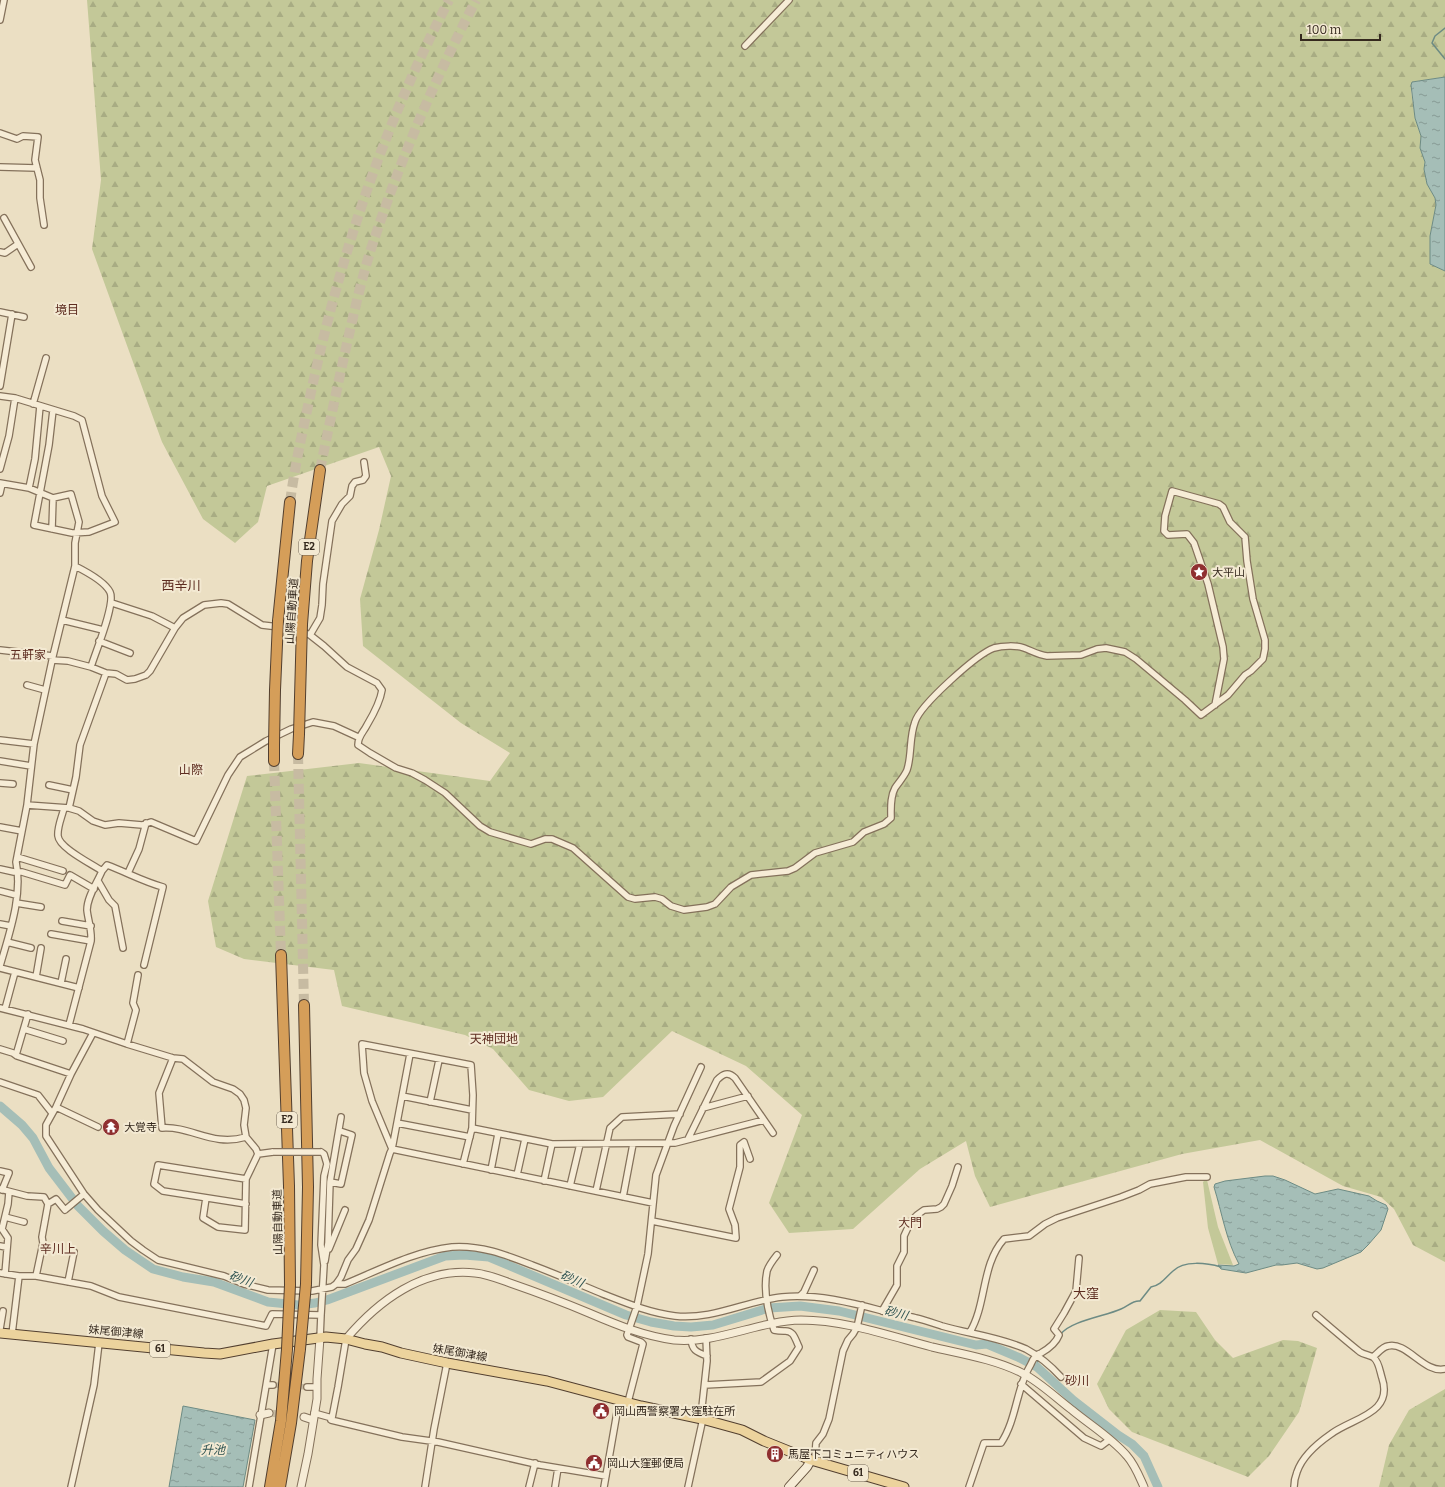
<svg xmlns="http://www.w3.org/2000/svg" width="1445" height="1487" font-family="Bitter,'Noto Sans JP',serif">
<style>
.grass{fill:#c3c898}
.forest{fill:url(#forest-firs)}
.water{fill:url(#water-ripples);stroke:#6d8b84}
.lines{fill:none;stroke-linecap:round;stroke-linejoin:round}
.stream{stroke:#6d8b84;stroke-width:1.5}
.river{stroke:#a5beb7;stroke-width:9}
.minor-tunnel{stroke:#c7bba2;stroke-width:5.5;stroke-dasharray:5.5 3;stroke-linecap:butt}
.tertiary-tunnel{stroke:#c7bba2;stroke-width:7;stroke-dasharray:7 3.5;stroke-linecap:butt}
.motorway-tunnel{stroke:#c7bba2;stroke-width:10;stroke-dasharray:10 5;stroke-linecap:butt}
.minor-casing{stroke:#84715b;stroke-width:8}
.tertiary-casing{stroke:#84715b;stroke-width:9}
.secondary-casing{stroke:#66523e;stroke-width:10}
.primary-casing{stroke:#523f2f;stroke-width:11}
.motorway-casing{stroke:#523f2f;stroke-width:12}
.minor{stroke:#f6ecd6;stroke-width:5.5}
.tertiary{stroke:#f6ecd6;stroke-width:7}
.secondary{stroke:#f6ecd6;stroke-width:8}
.primary{stroke:#ecd39d;stroke-width:9}
.motorway{stroke:#d59e59;stroke-width:10}
.minor-bridge-casing{stroke:#84715b;stroke-width:8;stroke-linecap:butt}
.motorway-bridge-casing{stroke:#523f2f;stroke-width:12;stroke-linecap:butt}
.minor-bridge{stroke:#f6ecd6;stroke-width:5.5}
.motorway-bridge{stroke:#d59e59;stroke-width:10}
.labels{text-anchor:middle;dominant-baseline:central;stroke-width:4;stroke-linejoin:round;paint-order:stroke}
.shield{fill:#f3e9d2;stroke:#6e6354;stroke-width:1}
.shield-label{font-size:10px;font-weight:bold;fill:#35291e}
.poi-label{font-size:11px;fill:#35291e;stroke:#f3e9d2;text-anchor:start}
.street-label{font-size:11px;fill:#35291e;stroke:#f3e9d2}
.neighbourhood-label{font-size:12px;fill:#5e2d21;stroke:#f3e9d2}
.water-label{font-size:12px;font-style:italic;fill:#2f5351;stroke:#f3e9d2}
.quarter-label{font-size:13px;fill:#5e2d21;stroke:#f3e9d2}
</style>
<defs>
<pattern id="forest-firs" width="22" height="20" patternUnits="userSpaceOnUse"><rect width="22" height="20" fill="#c3c898"/><path d="M5 1l3.5 6h-7zM16 11l3.5 6h-7z" fill="#a8ac83"/></pattern>
<pattern id="water-ripples" width="26" height="14" patternUnits="userSpaceOnUse"><rect width="26" height="14" fill="#a5beb7"/><path d="M2 4q2-2 4 0t4 0M15 11q2-2 4 0t4 0" fill="none" stroke="#879a94"/></pattern>
</defs>
<rect width="100%" height="100%" fill="#ebdfc3"/>
<!-- grass -->
<path class="grass" d="M 1205,1180 L 1207,1180 L 1218,1227 L 1233,1265 L 1218,1264 L 1208,1228 L 1203,1182 Z"/>
<!-- forest -->
<path class="forest" d="M 87,0 L 1445,0 L 1445,77 L 1412,82 L 1411,91 L 1415,118 L 1421,136 L 1420,148 L 1425,162 L 1424,169 L 1427,184 L 1435,198 L 1436,205 L 1430,236 L 1430,264 L 1445,271 L 1445,1262 L 1413,1245 L 1394,1209 L 1381,1197 L 1343,1186 L 1260,1140 L 1182,1154 L 990,1207 L 975,1176 L 966,1141 L 920,1169 L 853,1229 L 789,1233 L 769,1203 L 802,1115 L 746,1066 L 672,1031 L 603,1097 L 569,1101 L 529,1090 L 493,1049 L 465,1035 L 342,1006 L 334,970 L 244,959 L 216,947 L 208,901 L 247,776 L 359,763 L 490,781 L 510,753 L 461,723 L 363,646 L 360,599 L 379,530 L 391,476 L 379,447 L 267,486 L 258,522 L 235,543 L 203,519 L 162,442 L 92,249 L 101,180 Z
M 1160,1310 L 1196,1312 L 1215,1340 L 1233,1358 L 1283,1340 L 1298,1341 L 1317,1348 L 1299,1412 L 1269,1456 L 1248,1477 L 1132,1432 L 1109,1409 L 1097,1384 L 1126,1330 Z
M 1445,1389 L 1445,1487 L 1379,1487 L 1389,1445 L 1409,1410 Z"/>
<!-- water -->
<path class="water" d="M 1445,77 L 1445,271 L 1430,264 L 1430,236 L 1436,205 L 1435,198 L 1427,184 L 1424,169 L 1425,162 L 1420,148 L 1421,136 L 1415,118 L 1411,85 L 1412,82 Z
M 1265,1176 L 1273,1176 L 1285,1180 L 1315,1194 L 1338,1189 L 1369,1196 L 1377,1201 L 1386,1205 L 1388,1209 L 1381,1230 L 1368,1245 L 1361,1252 L 1323,1268 L 1317,1269 L 1297,1263 L 1282,1265 L 1276,1265 L 1246,1273 L 1221,1269 L 1218,1265 L 1234,1266 L 1239,1264 C 1226,1240 1222,1213 1214,1187 L 1215,1184 L 1225,1181 Z
M 183,1406 L 255,1420 L 243,1487 L 169,1487 Z"/>
<g class="lines">
<!-- stream -->
<path class="stream" d="M 1445,28 L 1435,36 L 1432,43 L 1445,59
M 1061,1334 C 1070,1321 1106,1316 1121,1309 C 1128,1306 1133,1300 1140,1301 L 1151,1287 C 1161,1285 1165,1278 1173,1271 C 1184,1260 1207,1263 1221,1267
M 1035,1366 L 1039,1360"/>
<!-- river -->
<path class="river" d="M 0,1106 L 22,1125 L 33,1138 L 49,1168 L 78,1206 L 103,1231 L 125,1250 L 153,1269 L 183,1277 L 214,1282 L 268,1302 L 298,1305 L 315,1303 L 327,1300 L 445,1256 L 464,1255 L 489,1257 L 626,1315 L 651,1322 L 674,1326 L 691,1327 L 713,1325 L 769,1308 L 800,1306 L 839,1311 L 976,1345 L 987,1344 L 1020,1358 L 1037,1367 L 1073,1400 L 1118,1435 L 1132,1444 L 1144,1456 L 1158,1487"/>
<!-- minor-tunnel -->
<path class="minor-tunnel" d="M 273,1385 L 307,1387"/>
<!-- tertiary-tunnel -->
<path class="tertiary-tunnel" d="M 269,1413 L 304,1417"/>
<!-- motorway-tunnel -->
<path class="motorway-tunnel" d="M 320,470 C 329,426 338,383 348,339 C 356,304 364,268 376,234 C 403,153 437,75 476,0
M 290,502 C 295,465 303,429 311,392 C 341,253 383,127 449,0
M 298,754 L 304,1005
M 274,761 L 281,955"/>
<defs>
<path id="minor" d="M 0,20 L 4,0
M 745,46 L 789,0
M 0,133 L 17,139 L 23,136 L 38,137 L 35,160 L 40,180 L 40,198 L 44,225
M 0,167 L 37,168
M 4,218 L 31,267
M 0,252 L 5,253 L 18,244
M 0,312 L 24,317
M 0,386 L 12,314
M 0,396 L 15,398 L 74,416 L 82,420 L 102,496 L 115,522 L 89,532 L 72,533 L 34,525 L 49,445 L 53,410
M 33,404 L 46,358
M 0,469 L 9,436 L 15,398
M 0,483 L 29,488 L 53,498 L 71,494 L 79,522 L 75,543 L 75,566 L 53,656 L 34,744 L 27,805 L 16,862 C 23,896 9,934 0,966
M 29,488 L 35,459 L 40,406
M 0,493 L 2,484
M 52,529 L 53,498
M 75,566 C 85,571 105,582 110,592 C 116,604 95,653 91,667
M 112,603 L 152,616 L 175,628
M 62,620 L 103,630
M 310,635 L 320,618 L 322,605 L 323,584 L 332,521 L 342,504 L 350,496 L 352,486 L 355,482 L 363,480 L 366,476 L 364,462
M 99,641 L 130,653
M 0,650 L 53,656
M 52,660 L 68,661 L 91,667 L 106,673 L 116,674 L 127,680 L 135,679 L 146,675 L 150,671 L 175,628 L 183,618 L 204,605 L 221,603 L 228,604 L 262,625 L 296,629 L 310,635 L 324,646 L 347,667 L 377,683 L 382,690 C 380,703 373,715 367,725 C 363,733 358,736 358,745 L 370,753 L 396,768 L 412,773 L 425,780 L 445,793 L 480,826 L 490,832 L 531,844 L 545,839 L 552,839 L 573,848 L 628,897 L 635,899 L 655,897 L 662,899 L 671,906 L 684,910 L 707,907 L 715,904 L 731,887 L 751,875 L 788,871 L 795,868 L 815,853 L 853,842 L 864,832 L 884,824 L 891,818 C 891,808 890,797 895,788 C 899,782 904,777 907,770 C 912,755 909,738 915,722 C 920,705 977,654 994,648 C 1002,646 1016,645 1024,648 C 1032,651 1039,655 1047,656 L 1081,655 L 1097,649 L 1106,648 L 1125,652 L 1136,659 L 1185,700 L 1201,715 L 1228,695 L 1245,675 L 1251,671 L 1263,659 L 1265,649 L 1265,640 L 1253,599 L 1247,561 L 1245,537 L 1230,522 L 1223,507 L 1219,504 L 1172,491 L 1165,516 L 1164,531 L 1168,535 L 1187,534 L 1194,543 L 1208,584 L 1223,647 L 1224,659 L 1215,705
M 27,685 L 45,690
M 0,740 L 34,744
M 0,761 L 31,766
M 0,783 L 13,784
M 49,785 L 73,790
M 27,805 L 69,808 L 79,811 L 93,821 L 105,825 L 119,823 L 142,825 L 151,822 L 196,841 L 228,775 L 240,757 L 266,741 L 291,729 L 313,722 L 334,726 L 358,737
M 64,808 C 62,817 57,827 58,836 C 59,848 92,864 102,871 C 97,883 87,897 87,910 C 88,920 92,930 91,941 L 69,1025
M 69,808 L 76,777 L 80,745 L 106,673
M 0,827 L 22,831
M 17,857 L 63,871
M 0,869 L 14,872 L 22,872 L 65,885 L 70,875 L 94,889
M 102,871 L 107,865 C 126,872 144,882 163,887 L 144,965
M 128,873 L 139,849 L 146,823
M 98,881 L 109,900 L 115,906 L 123,948
M 0,891 L 16,895
M 16,903 L 41,907
M 62,921 L 91,926
M 0,924 L 11,926
M 51,934 L 91,941
M 7,942 L 31,948
M 0,968 L 79,988
M 36,977 L 41,948
M 61,983 L 66,959
M 0,1008 L 83,1029 L 127,1044 L 173,1058 L 183,1059 L 213,1082 L 233,1089 L 240,1094 L 244,1100 L 246,1108 L 244,1125 L 246,1137 L 256,1149 L 258,1154 L 246,1179 L 245,1230 L 218,1227 L 203,1218 L 206,1198
M 5,1009 L 15,972
M 24,1029 L 63,1041
M 93,1033 L 71,1074 L 56,1107 L 46,1125 L 46,1136 L 84,1194 L 98,1210 L 131,1241 L 143,1250 L 158,1260 L 224,1276 L 244,1284 L 268,1290 L 312,1291 L 332,1287 L 336,1284 L 341,1277 L 348,1260 L 356,1249 L 369,1220 L 390,1153 L 392,1149 L 410,1054
M 127,1044 L 136,1010 L 133,1003 L 138,975
M 0,1049 L 13,1053 L 17,1056 L 71,1074
M 16,1055 L 28,1014
M 173,1058 L 159,1093 L 162,1128 C 192,1126 212,1147 246,1137
M 0,1082 L 38,1095 L 52,1113
M 402,1096 L 472,1110
M 430,1102 L 439,1060
M 56,1107 L 98,1127
M 703,1108 L 748,1096
M 397,1123 L 470,1137
M 472,1128 L 552,1144 L 669,1143 L 675,1143 L 764,1120
M 688,1139 L 717,1080 C 723,1074 728,1071 735,1078 L 773,1133
M 258,1154 L 273,1152
M 463,1164 L 472,1128 L 473,1095 L 471,1065 L 362,1044 L 364,1073 L 372,1101 L 392,1149 L 653,1203
M 491,1170 L 498,1134
M 0,1171 L 9,1173 L 2,1190
M 517,1175 L 525,1139
M 544,1181 L 552,1144
M 330,1182 L 341,1184 L 352,1135 L 340,1131
M 570,1186 L 580,1144
M 0,1189 L 27,1196 L 44,1197 L 48,1204 L 56,1199 L 65,1210 L 84,1194
M 596,1191 L 610,1128 L 622,1117 L 680,1114
M 623,1197 L 633,1144
M 246,1204 L 163,1191 L 154,1184 L 158,1165 L 246,1179
M 5,1217 L 24,1222
M 652,1221 L 736,1238 L 735,1225 L 729,1209 L 740,1167 L 740,1145 L 744,1142 L 750,1159
M 0,1246 L 6,1247
M 329,1249 L 345,1210
M 325,1261 L 328,1243 L 330,1182 L 341,1117
M 0,1273 L 19,1276 L 36,1276 L 91,1286 L 119,1297 L 266,1326 L 272,1314 L 321,1315 L 320,1338
M 5,1274 L 8,1238 L 2,1229 L 8,1204 L 9,1192
M 36,1276 L 43,1243 L 42,1237 L 48,1204
M 68,1282 L 74,1252
M 336,1284 L 345,1284 C 379,1270 415,1251 452,1247 C 481,1245 506,1255 532,1265 C 556,1274 579,1284 603,1294 C 626,1303 650,1313 675,1316 C 713,1320 746,1301 782,1297 C 817,1294 850,1302 883,1311 C 894,1314 905,1315 916,1318 C 925,1320 933,1323 942,1326 C 970,1334 999,1337 1026,1349 C 1039,1356 1051,1366 1061,1377
M 800,1296 L 804,1292 L 814,1270
M 882,1311 L 897,1285 L 897,1266 L 904,1252 L 904,1236 L 911,1221 L 917,1215 L 924,1210 L 937,1209 L 941,1207 L 944,1204 L 952,1186 L 958,1167
M 321,1315 L 324,1265 L 321,1245 L 324,1176 L 327,1164 L 324,1154 L 321,1152
M 0,1329 L 3,1311
M 970,1332 C 987,1303 981,1265 1004,1239 L 1029,1236 L 1045,1224 L 1057,1218 L 1121,1197 L 1139,1190 L 1150,1184 L 1186,1177 L 1207,1177
M 12,1334 L 19,1276
M 691,1339 C 692,1350 696,1352 707,1356
M 1373,1357 C 1378,1353 1382,1347 1388,1346 C 1407,1341 1424,1374 1445,1369
M 1021,1384 L 1084,1438 L 1101,1446 L 1109,1440
M 267,1385 L 273,1385
M 705,1385 L 761,1382 L 790,1361 L 799,1347 C 795,1339 794,1330 784,1331 C 780,1331 778,1331 774,1330 C 768,1312 763,1290 767,1271 C 769,1265 773,1260 777,1255
M 307,1387 L 317,1387
M 628,1402 L 643,1344 L 641,1342 L 628,1337 L 627,1335 L 637,1306 L 648,1254 L 656,1175 L 674,1126 L 701,1067
M 314,1413 L 332,1418 L 331,1420 L 402,1437 L 438,1442 L 540,1465 L 606,1476
M 332,1418 L 338,1387 L 346,1339
M 811,1460 L 815,1457 L 816,1443 L 823,1434 L 829,1419 L 843,1351 L 848,1340 L 853,1334 L 857,1327 L 862,1305
M 71,1487 L 94,1385 L 99,1343
M 249,1487 L 273,1344
M 425,1487 L 434,1429 L 447,1363
M 529,1487 L 535,1463
M 555,1487 L 558,1468
M 604,1487 L 619,1401
M 688,1487 L 702,1423 L 701,1416 L 707,1361 L 706,1338
M 969,1487 L 984,1443 L 1001,1443 C 1017,1419 1016,1388 1031,1364 C 1032,1361 1034,1358 1036,1356 C 1037,1354 1039,1354 1041,1353 C 1048,1349 1056,1343 1059,1335 L 1054,1329 L 1064,1313 L 1076,1291 L 1079,1258
M 1294,1487 C 1294,1482 1295,1477 1297,1472 C 1302,1457 1318,1443 1331,1434 C 1352,1418 1394,1414 1382,1378 C 1380,1372 1379,1362 1374,1358 C 1371,1355 1364,1355 1360,1352 C 1345,1340 1330,1327 1316,1315"/>
<path id="tertiary" d="M 346,1339 C 378,1301 423,1267 475,1273 C 487,1274 499,1279 510,1283 C 536,1292 563,1302 589,1313 C 617,1325 644,1336 674,1340 C 717,1344 758,1321 801,1320 C 845,1320 890,1336 932,1347 C 962,1354 994,1359 1022,1373 C 1040,1382 1056,1398 1072,1410 C 1090,1425 1112,1438 1127,1456 C 1135,1465 1139,1476 1144,1487
M 260,1415 L 269,1413
M 304,1417 L 313,1420
M 301,1487 L 308,1454 L 317,1399 L 317,1379 L 320,1338"/>
<path id="secondary" d="M 789,1487 L 807,1467 L 811,1460"/>
<path id="primary" d="M 0,1333 L 204,1353 L 220,1354 L 273,1344 L 326,1337 L 346,1339 L 365,1344 L 382,1347 L 401,1353 L 447,1363 L 547,1381 L 641,1406 L 702,1419 L 742,1430 L 764,1441 L 811,1460 L 904,1487"/>
<path id="motorway" d="M 278,621 L 290,502
M 302,624 L 307,561 L 320,470
M 298,754 L 299,734
M 274,761 L 274,745
M 281,955 L 289,1186 L 290,1285
M 304,1005 L 308,1187 L 306,1284
M 270,1487 L 281,1421 L 287,1349
M 280,1487 L 291,1423 L 300,1349"/>
</defs>
<!-- minor casing -->
<use href="#minor" class="minor-casing"/>
<!-- tertiary casing -->
<use href="#tertiary" class="tertiary-casing"/>
<!-- secondary casing -->
<use href="#secondary" class="secondary-casing"/>
<!-- primary casing -->
<use href="#primary" class="primary-casing"/>
<!-- motorway casing -->
<use href="#motorway" class="motorway-casing"/>
<!-- minor -->
<use href="#minor" class="minor"/>
<!-- tertiary -->
<use href="#tertiary" class="tertiary"/>
<!-- secondary -->
<use href="#secondary" class="secondary"/>
<!-- primary -->
<use href="#primary" class="primary"/>
<!-- motorway -->
<use href="#motorway" class="motorway"/>
<defs>
<path id="minor-bridge" d="M 273,1152 L 321,1152"/>
<path id="motorway-bridge" d="M 299,734 L 302,624
M 274,745 L 275,690 L 278,621
M 287,1349 L 290,1285
M 300,1349 L 306,1284"/>
</defs>
<!-- minor-bridge casing -->
<use href="#minor-bridge" class="minor-bridge-casing"/>
<!-- motorway-bridge casing -->
<use href="#motorway-bridge" class="motorway-bridge-casing"/>
<!-- minor-bridge -->
<use href="#minor-bridge" class="minor-bridge"/>
<!-- motorway-bridge -->
<use href="#motorway-bridge" class="motorway-bridge"/>
</g>
<!-- icons -->
<defs>
<symbol id="sight-disc" viewBox="-11 -11 22 22"><circle r="9.5" fill="#8f2f30" stroke="#f3e9d2"/><path d="M0-6L1.8-2.2L6-1.7L2.9 1.2L3.7 5.4L0 3.3L-3.7 5.4L-2.9 1.2L-6-1.7L-1.8-2.2Z" fill="#fff"/></symbol>
<symbol id="temple-disc" viewBox="-11 -11 22 22"><circle r="9.5" fill="#8f2f30" stroke="#f3e9d2"/><path d="M0-6L5-2H3V0L6.5 2.5H4V6H1.5V3h-3V6H-4V2.5H-6.5L-3 0V-2H-5Z" fill="#fff"/></symbol>
<symbol id="civic-disc" viewBox="-11 -11 22 22"><circle r="9.5" fill="#8f2f30" stroke="#f3e9d2"/><path d="M-.6-6.5H3V-4.5H.6V-3L4-1V1h2V6H-6V1h2V-1L-.6-3ZM-1.2 2.5V6h2.4V2.5Z" fill="#fff"/></symbol>
<symbol id="building-disc" viewBox="-11 -11 22 22"><circle r="9.5" fill="#8f2f30" stroke="#f3e9d2"/><path d="M-4-6H4V6H1V3H-1V6H-4ZM-2.5-4.3h1.7v1.8h-1.7ZM.8-4.3h1.7v1.8H.8ZM-2.5-1h1.7V.8h-1.7ZM.8-1h1.7V.8H.8Z" fill="#fff"/></symbol>
</defs>
<g fill-rule="evenodd">
<use href="#sight-disc" x="1189" y="562" width="20" height="20"/>
<use href="#temple-disc" x="101" y="1117" width="20" height="20"/>
<use href="#civic-disc" x="591" y="1401" width="20" height="20"/>
<use href="#building-disc" x="765" y="1444" width="20" height="20"/>
<use href="#civic-disc" x="584" y="1453" width="20" height="20"/>
</g>
<g class="labels">
<!-- shield labels -->
<g class="shield">
<rect x="299" y="539" width="20" height="16" rx="3"/>
<rect x="277" y="1112" width="20" height="16" rx="3"/>
<rect x="150" y="1341" width="20" height="16" rx="3"/>
<rect x="848" y="1465" width="20" height="16" rx="3"/>
</g>
<g class="shield-label">
<text x="309" y="547">E2</text>
<text x="287" y="1120">E2</text>
<text x="160" y="1349">61</text>
<text x="858" y="1473">61</text>
</g>
<!-- poi labels -->
<g class="poi-label">
<text x="1212" y="572">大平山</text>
<text x="124" y="1127">大覚寺</text>
<text x="614" y="1411">岡山西警察署大窪駐在所</text>
<text x="788" y="1454">馬屋下コミュニティハウス</text>
<text x="607" y="1463">岡山大窪郵便局</text>
</g>
<!-- street labels -->
<g class="street-label">
<text transform="translate(292 611) rotate(-86)">山陽自動車道</text>
<text transform="translate(278 1222) rotate(-91)">山陽自動車道</text>
<text transform="translate(116 1332) rotate(5)">妹尾御津線</text>
<text transform="translate(460 1353) rotate(10)">妹尾御津線</text>
</g>
<!-- neighbourhood labels -->
<g class="neighbourhood-label">
<text x="67" y="310">境目</text>
<text x="28" y="655">五軒家</text>
<text x="191" y="770">山際</text>
<text x="494" y="1039">天神団地</text>
<text x="910" y="1223">大門</text>
<text x="58" y="1249">辛川上</text>
<text x="1077" y="1381">砂川</text>
</g>
<!-- water labels -->
<g class="water-label">
<text transform="translate(241 1279) rotate(20)">砂川</text>
<text transform="translate(572 1279) rotate(23)">砂川</text>
<text transform="translate(896 1313) rotate(14)">砂川</text>
<text x="213" y="1450">升池</text>
</g>
<!-- quarter labels -->
<g class="quarter-label">
<text x="181" y="585">西辛川</text>
<text x="1086" y="1293">大窪</text>
</g>
</g>
<!-- scale -->
<path d="M1301 34v6h79v-6" fill="none" stroke="#35291e" stroke-width="2"/>
<text x="1307" y="34" font-size="12" fill="#35291e" stroke="#f3e9d2" stroke-width="3" paint-order="stroke">100 m</text>
</svg>
